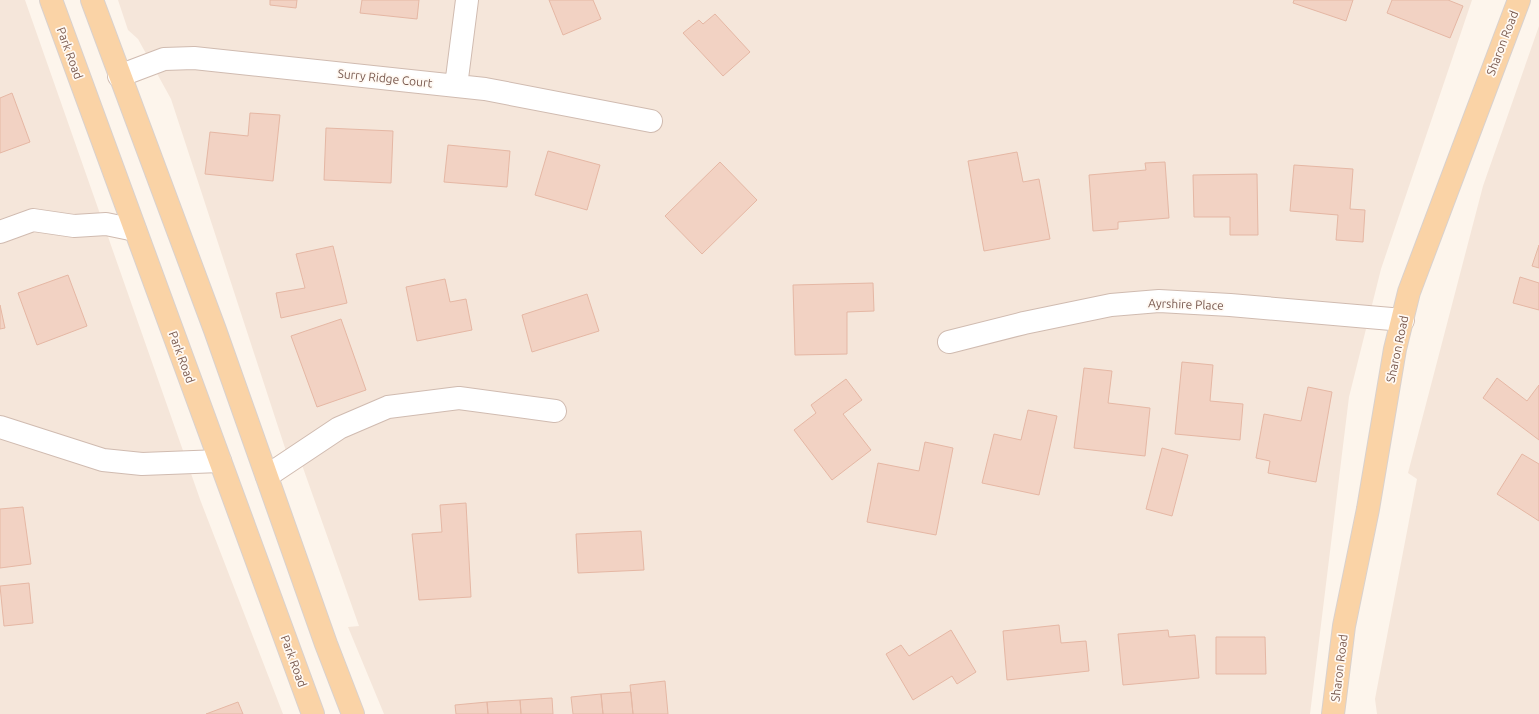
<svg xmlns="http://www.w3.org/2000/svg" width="1539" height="714" font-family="Ubuntu,sans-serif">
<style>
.residential{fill:#f5e6da}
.building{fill:#f2d2c3;stroke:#e5b7a4}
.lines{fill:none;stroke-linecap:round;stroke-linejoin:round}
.minor-casing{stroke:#d0bbb0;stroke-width:24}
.major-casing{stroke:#d9d1cd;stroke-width:24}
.minor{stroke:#fff;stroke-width:22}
.major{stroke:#fad3a6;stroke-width:22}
.labels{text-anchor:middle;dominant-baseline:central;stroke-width:3.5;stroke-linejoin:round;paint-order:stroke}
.street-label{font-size:12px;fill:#79594e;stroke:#fff9f3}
</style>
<rect width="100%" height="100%" fill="#fdf5ec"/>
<!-- residential -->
<path class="residential" d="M 0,0 L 25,0 L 201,502 L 283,714 L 0,714 Z
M 118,0 L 1472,0 L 1381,269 L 1349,397 L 1310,714 L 384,714 L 348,627 L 359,626 L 296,448 L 286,451 L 171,99 L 138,39 L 128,30 Z
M 1539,26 L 1539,714 L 1377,714 L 1375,699 L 1417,479 L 1408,473 L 1483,186 Z"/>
<!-- building -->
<path class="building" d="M 270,0 L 297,0 L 296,8 L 270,5 Z
M 362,0 L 419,0 L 417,19 L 360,13 Z
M 549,0 L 593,0 L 601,19 L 563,35 Z
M 1294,0 L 1353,0 L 1346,21 L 1293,3 Z
M 1392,0 L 1448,0 L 1463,6 L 1450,38 L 1387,13 Z
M 715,14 L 750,52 L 723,76 L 683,33 L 699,20 L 703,24 Z
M 12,93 L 30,142 L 0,153 L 0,98 Z
M 250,113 L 280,115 L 273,181 L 205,174 L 210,132 L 248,136 Z
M 326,128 L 393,131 L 391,183 L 324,180 Z
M 448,145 L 510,151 L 507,187 L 444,182 Z
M 548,151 L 600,165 L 587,210 L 535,195 Z
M 1017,152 L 1023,182 L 1039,179 L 1050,239 L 984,251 L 968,161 Z
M 720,162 L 757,200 L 702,254 L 665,216 Z
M 1165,162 L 1169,218 L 1118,222 L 1118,229 L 1093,231 L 1089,175 L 1146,170 L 1145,163 Z
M 1294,165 L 1353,169 L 1350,209 L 1365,210 L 1363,242 L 1336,240 L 1338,215 L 1290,211 Z
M 1257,174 L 1258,235 L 1230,235 L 1230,217 L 1194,217 L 1193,175 Z
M 1539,245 L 1539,268 L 1532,266 Z
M 333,246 L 347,303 L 281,318 L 276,293 L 305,288 L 296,254 Z
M 68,275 L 87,326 L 37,345 L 18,293 Z
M 1520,277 L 1539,283 L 1539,310 L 1513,303 Z
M 445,279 L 450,302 L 466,299 L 472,330 L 417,341 L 406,287 Z
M 873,283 L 874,311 L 847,312 L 847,354 L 795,355 L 793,285 Z
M 587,294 L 599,331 L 532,352 L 522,315 Z
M 0,305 L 5,328 L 0,329 Z
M 341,319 L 366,390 L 317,407 L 291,336 Z
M 1182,362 L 1213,365 L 1210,401 L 1243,404 L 1240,440 L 1175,434 Z
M 1084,368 L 1112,371 L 1108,403 L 1150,408 L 1145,456 L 1074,448 Z
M 1497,378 L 1527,401 L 1539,385 L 1539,440 L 1483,398 Z
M 846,379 L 862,400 L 843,414 L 871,450 L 832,480 L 794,430 L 816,413 L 811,405 Z
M 1308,387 L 1332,392 L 1316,482 L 1268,473 L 1270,461 L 1256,458 L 1264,414 L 1301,421 Z
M 1028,410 L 1057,416 L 1039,495 L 982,483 L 994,434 L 1021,440 Z
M 925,442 L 953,448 L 936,535 L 867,522 L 878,463 L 919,471 Z
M 1162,448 L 1188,455 L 1172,516 L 1146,509 Z
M 1522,454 L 1539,464 L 1539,521 L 1497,494 Z
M 466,503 L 471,597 L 419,600 L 412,534 L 442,532 L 440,505 Z
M 23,507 L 31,564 L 0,568 L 0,509 Z
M 641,531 L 644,570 L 578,573 L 576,534 Z
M 29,583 L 33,623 L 4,626 L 0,586 Z
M 1059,625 L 1061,643 L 1086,641 L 1089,671 L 1007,680 L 1003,631 Z
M 951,630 L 976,672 L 957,684 L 952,676 L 913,700 L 886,654 L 901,645 L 909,656 Z
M 1168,630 L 1169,637 L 1195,635 L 1199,678 L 1123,685 L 1118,634 Z
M 1216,637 L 1265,637 L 1266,674 L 1216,674 Z
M 665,681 L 668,714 L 633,714 L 630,685 Z
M 631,692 L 633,714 L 603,714 L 601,694 Z
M 601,694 L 603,714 L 573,714 L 571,697 Z
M 552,698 L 553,714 L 521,714 L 520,700 Z
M 520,700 L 521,714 L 488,714 L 487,702 Z
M 238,702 L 243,714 L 206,714 Z
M 487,702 L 488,714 L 456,714 L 455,705 Z"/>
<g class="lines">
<defs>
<path id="minor" d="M 119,76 L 164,59 L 194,58 L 485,89 L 651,121
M 456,86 L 467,0
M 0,232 L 33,220 L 74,226 L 106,224 L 135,230
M 949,342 L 1024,323 L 1111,305 L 1159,301 L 1230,305 L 1403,320
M 0,427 L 103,460 L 142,464 L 220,461
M 267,476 L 339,428 L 388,407 L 459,398 L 555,411"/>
<path id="major" d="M 51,0 L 313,714
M 92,0 L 215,330 L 326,644 L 353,714
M 1333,714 L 1344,626 L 1368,509 L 1395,349 L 1409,292 L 1519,0"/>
</defs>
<!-- minor casing -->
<use href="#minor" class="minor-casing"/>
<!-- major casing -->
<use href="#major" class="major-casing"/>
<!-- minor -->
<use href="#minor" class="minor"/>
<!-- major -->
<use href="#major" class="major"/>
</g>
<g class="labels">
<!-- street labels -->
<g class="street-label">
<text transform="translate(1502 43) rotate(-69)">Sharon Road</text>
<text transform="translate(70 53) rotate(70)">Park Road</text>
<text transform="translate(385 78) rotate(6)">Surry Ridge Court</text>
<text transform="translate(1186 304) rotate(2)">Ayrshire Place</text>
<text transform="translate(1397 349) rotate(-78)">Sharon Road</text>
<text transform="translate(182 357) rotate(70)">Park Road</text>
<text transform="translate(294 661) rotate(70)">Park Road</text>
<text transform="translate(1339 668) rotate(-83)">Sharon Road</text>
</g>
</g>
</svg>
